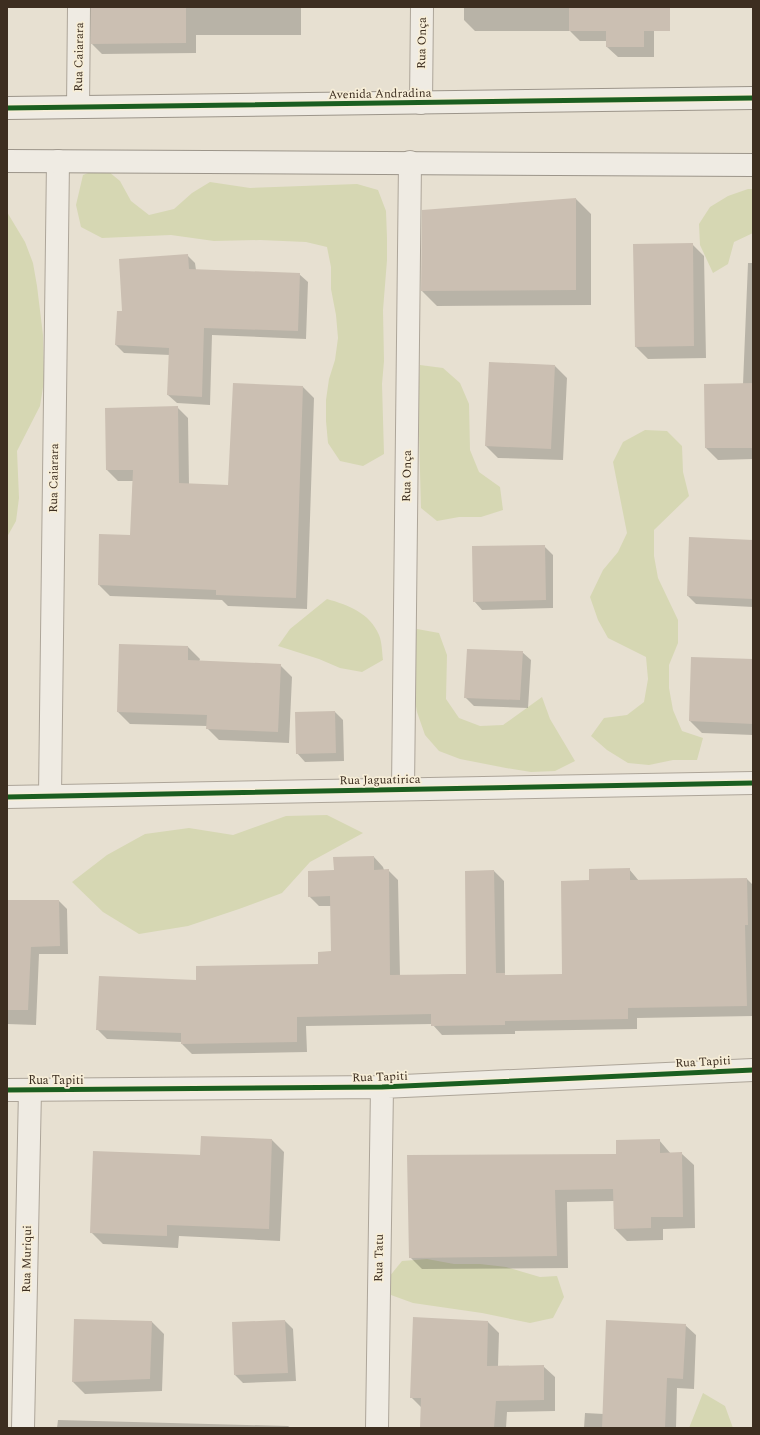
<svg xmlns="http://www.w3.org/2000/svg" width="760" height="1435" font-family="Spectral,serif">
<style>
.green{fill:#d6d7b3}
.shadow{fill:#0003}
.building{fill:#cbbfb2}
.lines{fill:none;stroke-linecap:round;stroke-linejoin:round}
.street-casing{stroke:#ada599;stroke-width:24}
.secondary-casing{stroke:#9c958a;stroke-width:24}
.street{stroke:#efebe3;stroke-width:22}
.secondary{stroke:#efebe3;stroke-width:22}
.cycleway-casing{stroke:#f7eed8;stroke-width:8}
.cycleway{stroke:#1b5e20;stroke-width:5}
.labels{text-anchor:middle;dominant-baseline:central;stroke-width:3.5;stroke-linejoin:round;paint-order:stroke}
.street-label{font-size:12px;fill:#3d2e20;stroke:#f7eed8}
</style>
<rect width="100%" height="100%" fill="#e7e0d1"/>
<!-- green -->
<path class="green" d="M 103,167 L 120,181 L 131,201 L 149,215 L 174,209 L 192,193 L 210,182 L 250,188 L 357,184 L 378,190 L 386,211 L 387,238 L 387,260 L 383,310 L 384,361 L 382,384 L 384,454 L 363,466 L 340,461 L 328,443 L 326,421 L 326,400 L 329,379 L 335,360 L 338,338 L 336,315 L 331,289 L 331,267 L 327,247 L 306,242 L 260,240 L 214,241 L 171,235 L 102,238 L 81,227 L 76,205 L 83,175 Z
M 748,189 L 753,189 L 753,233 L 734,242 L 728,264 L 713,273 L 700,245 L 699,224 L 710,207 L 728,196 Z
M 7,212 L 25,242 L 33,263 L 37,286 L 43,335 L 44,381 L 40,406 L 17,451 L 19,498 L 16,521 L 7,537 Z
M 420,365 L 443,368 L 460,383 L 469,404 L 470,450 L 479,472 L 500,487 L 503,510 L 481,517 L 459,517 L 437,521 L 421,508 L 418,398 Z
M 645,430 L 667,431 L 682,446 L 683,472 L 689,496 L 654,530 L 654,556 L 658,578 L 678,620 L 678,643 L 669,665 L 669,688 L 673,710 L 682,731 L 703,738 L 697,760 L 673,760 L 649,765 L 628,763 L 607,750 L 591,736 L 604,718 L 627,715 L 644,702 L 648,679 L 646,657 L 608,638 L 598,620 L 590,597 L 603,570 L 618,552 L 627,533 L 613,462 L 623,442 Z
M 327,599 C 348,605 370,613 379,635 C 382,642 382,652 383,660 L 362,672 L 340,668 L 319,659 L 278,646 L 290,629 Z
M 417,629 L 439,633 L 447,655 L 446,699 L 459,718 L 480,726 L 503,725 L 542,697 L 550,719 L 575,761 L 555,771 L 531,772 L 506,768 L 460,759 L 439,751 L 425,735 L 417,712 L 413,690 L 410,648 Z
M 327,815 L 363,833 L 310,862 L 282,893 L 239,909 L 188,926 L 139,934 L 103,912 L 72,882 L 107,855 L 145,834 L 189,828 L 233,835 L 286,816 Z
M 427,1259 L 454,1264 L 480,1264 L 506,1267 L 540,1277 L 557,1276 L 564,1297 L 553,1318 L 530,1323 L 482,1313 L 413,1303 L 391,1295 L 389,1277 L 402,1261 Z
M 703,1393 L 725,1406 L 733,1428 L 689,1428 Z"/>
<!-- shadow -->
<path class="shadow" d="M 92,7 L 301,7 L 301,35 L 196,35 L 196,53 L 102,54 L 92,44 Z
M 464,7 L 654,7 L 654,57 L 618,57 L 607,47 L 607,41 L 580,41 L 570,31 L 475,31 L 464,20 Z
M 576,199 L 591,214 L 591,305 L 437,306 L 422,291 Z
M 692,244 L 704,256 L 706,358 L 648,359 L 636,347 Z
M 187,255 L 195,263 L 196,270 L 299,274 L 308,282 L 306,339 L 212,335 L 210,405 L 177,403 L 168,395 L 170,355 L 124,353 L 116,345 L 118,312 L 123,312 Z
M 748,263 L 753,263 L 753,459 L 718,460 L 706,448 L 743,384 Z
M 555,366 L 567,378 L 563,460 L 498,458 L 486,446 Z
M 234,384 L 303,387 L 314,398 L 307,609 L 228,606 L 222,600 L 110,596 L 99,585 L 131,536 L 133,481 L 118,481 L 107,470 L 177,407 L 188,418 L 189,485 L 229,486 Z
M 690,538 L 753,541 L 753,607 L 696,604 L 688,596 Z
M 544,546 L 553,555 L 553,608 L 482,610 L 474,601 Z
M 188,647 L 200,659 L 199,662 L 280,665 L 292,677 L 289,743 L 219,740 L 207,728 L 207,726 L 130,724 L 118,712 Z
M 522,652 L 531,660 L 528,708 L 474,706 L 465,697 Z
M 753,660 L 753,735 L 702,733 L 690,721 Z
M 335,712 L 343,720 L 344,761 L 305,762 L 297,753 Z
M 374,857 L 383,867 L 384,870 L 388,870 L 398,880 L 400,976 L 468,974 L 494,871 L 504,881 L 505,975 L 563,975 L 590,881 L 629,869 L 639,881 L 747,879 L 753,885 L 753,1016 L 637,1018 L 637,1029 L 515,1031 L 515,1034 L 442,1035 L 432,1024 L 306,1026 L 307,1052 L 192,1054 L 182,1044 L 182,1042 L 107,1039 L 97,1029 L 198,981 L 319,965 L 332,952 L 331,906 L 319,906 L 309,896 L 335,871 Z
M 7,901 L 59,901 L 67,909 L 68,954 L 39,954 L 36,1025 L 7,1024 Z
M 272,1140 L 284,1152 L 280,1241 L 179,1236 L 178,1248 L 103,1244 L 91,1232 L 201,1156 Z
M 659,1140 L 671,1154 L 682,1154 L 694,1165 L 695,1228 L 663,1229 L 663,1240 L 627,1241 L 615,1229 L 614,1201 L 567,1202 L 568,1268 L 422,1269 L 410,1257 L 617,1155 Z
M 75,1320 L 152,1322 L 164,1334 L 162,1391 L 85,1394 L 73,1382 Z
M 285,1321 L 293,1329 L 296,1381 L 243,1383 L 235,1375 Z
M 488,1322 L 499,1333 L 498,1366 L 543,1366 L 555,1377 L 555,1411 L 507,1412 L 506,1428 L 421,1428 L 422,1408 L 411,1397 Z
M 685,1325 L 696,1335 L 694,1389 L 677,1388 L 676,1428 L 584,1428 L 585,1413 L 604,1414 Z
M 58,1420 L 288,1426 L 291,1428 L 57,1428 Z"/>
<!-- building -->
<path class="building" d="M 91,7 L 186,7 L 186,43 L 91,44 Z
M 569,7 L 670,7 L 670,31 L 644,31 L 644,47 L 606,47 L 606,31 L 569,31 Z
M 576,198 L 576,290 L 421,291 L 422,210 Z
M 693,243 L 694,346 L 635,347 L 633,244 Z
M 188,254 L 189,269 L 300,273 L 298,331 L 204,328 L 202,397 L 167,395 L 169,348 L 115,345 L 117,311 L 122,311 L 119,259 Z
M 489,362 L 555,365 L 551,449 L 485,446 Z
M 233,383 L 303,386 L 296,598 L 216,595 L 216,590 L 98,585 L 99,534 L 130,535 L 133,470 L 106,470 L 105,408 L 178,406 L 179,483 L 228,485 Z
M 753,383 L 753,448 L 705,448 L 704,384 Z
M 689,537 L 753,540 L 753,599 L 687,596 Z
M 545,545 L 546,600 L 473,602 L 472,546 Z
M 119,644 L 188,646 L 188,660 L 281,664 L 278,732 L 206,729 L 207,715 L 117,712 Z
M 467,649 L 523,651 L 520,700 L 464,698 Z
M 691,657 L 753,659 L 753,724 L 689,721 Z
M 335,711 L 336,753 L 296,754 L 295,712 Z
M 374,856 L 374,870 L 389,869 L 390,975 L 466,974 L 465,871 L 494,870 L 496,973 L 505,973 L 505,975 L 562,974 L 561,881 L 589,880 L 589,869 L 630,868 L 630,880 L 747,878 L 748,925 L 745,925 L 747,1006 L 628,1008 L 628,1019 L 505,1021 L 505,1025 L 431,1026 L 431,1014 L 297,1017 L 297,1042 L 181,1044 L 181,1033 L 96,1030 L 99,976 L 196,980 L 196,966 L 318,964 L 318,952 L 331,951 L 330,896 L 308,897 L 308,871 L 334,870 L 333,857 Z
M 7,900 L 59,900 L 60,946 L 31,947 L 28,1010 L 7,1010 Z
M 201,1136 L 272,1139 L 269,1229 L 167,1225 L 167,1236 L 90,1233 L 93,1151 L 200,1155 Z
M 660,1139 L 660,1153 L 682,1152 L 683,1217 L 651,1217 L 651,1228 L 614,1229 L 613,1189 L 555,1190 L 557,1256 L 409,1258 L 407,1155 L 616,1154 L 616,1140 Z
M 413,1317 L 488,1321 L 487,1366 L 544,1365 L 544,1400 L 496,1401 L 494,1428 L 420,1428 L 421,1398 L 410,1398 Z
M 74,1319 L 152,1321 L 150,1379 L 72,1382 Z
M 285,1320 L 288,1373 L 234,1375 L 232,1322 Z
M 606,1320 L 686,1324 L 683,1379 L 667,1378 L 665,1428 L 602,1428 Z"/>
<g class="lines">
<defs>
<path id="street" d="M 421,103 L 422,7
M 78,107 L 79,7
M 403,789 L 410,162
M 50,796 L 58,161
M 7,797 L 753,783
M 7,1090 L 382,1087 L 753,1070
M 23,1428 L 30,1090
M 377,1428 L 382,1087"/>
<path id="secondary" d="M 7,108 L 753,98
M 7,161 L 753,165"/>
</defs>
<!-- street casing -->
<use href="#street" class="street-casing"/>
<!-- secondary casing -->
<use href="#secondary" class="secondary-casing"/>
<!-- street -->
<use href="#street" class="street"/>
<!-- secondary -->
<use href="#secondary" class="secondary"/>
<defs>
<path id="cycleway" d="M 7,108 L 753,98
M 7,797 L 753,783
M 7,1090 L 382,1087 L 753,1070"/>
</defs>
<!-- cycleway casing -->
<use href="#cycleway" class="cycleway-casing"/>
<!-- cycleway -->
<use href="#cycleway" class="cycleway"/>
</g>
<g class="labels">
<!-- street labels -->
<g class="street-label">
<text transform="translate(422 43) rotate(-89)">Rua Onça</text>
<text transform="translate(79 57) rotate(-89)">Rua Caiarara</text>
<text transform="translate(380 94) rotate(-1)">Avenida Andradina</text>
<text transform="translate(407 476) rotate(-89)">Rua Onça</text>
<text transform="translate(54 478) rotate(-89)">Rua Caiarara</text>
<text transform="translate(380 780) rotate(-1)">Rua Jaguatirica</text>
<text transform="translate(703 1062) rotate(-3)">Rua Tapiti</text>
<text transform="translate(380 1077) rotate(-2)">Rua Tapiti</text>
<text x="56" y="1080">Rua Tapiti</text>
<text transform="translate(379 1258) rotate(-89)">Rua Tatu</text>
<text transform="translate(27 1259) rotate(-89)">Rua Muriqui</text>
</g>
</g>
<!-- border -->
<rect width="760" height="1435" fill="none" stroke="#3d2e20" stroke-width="16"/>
</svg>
